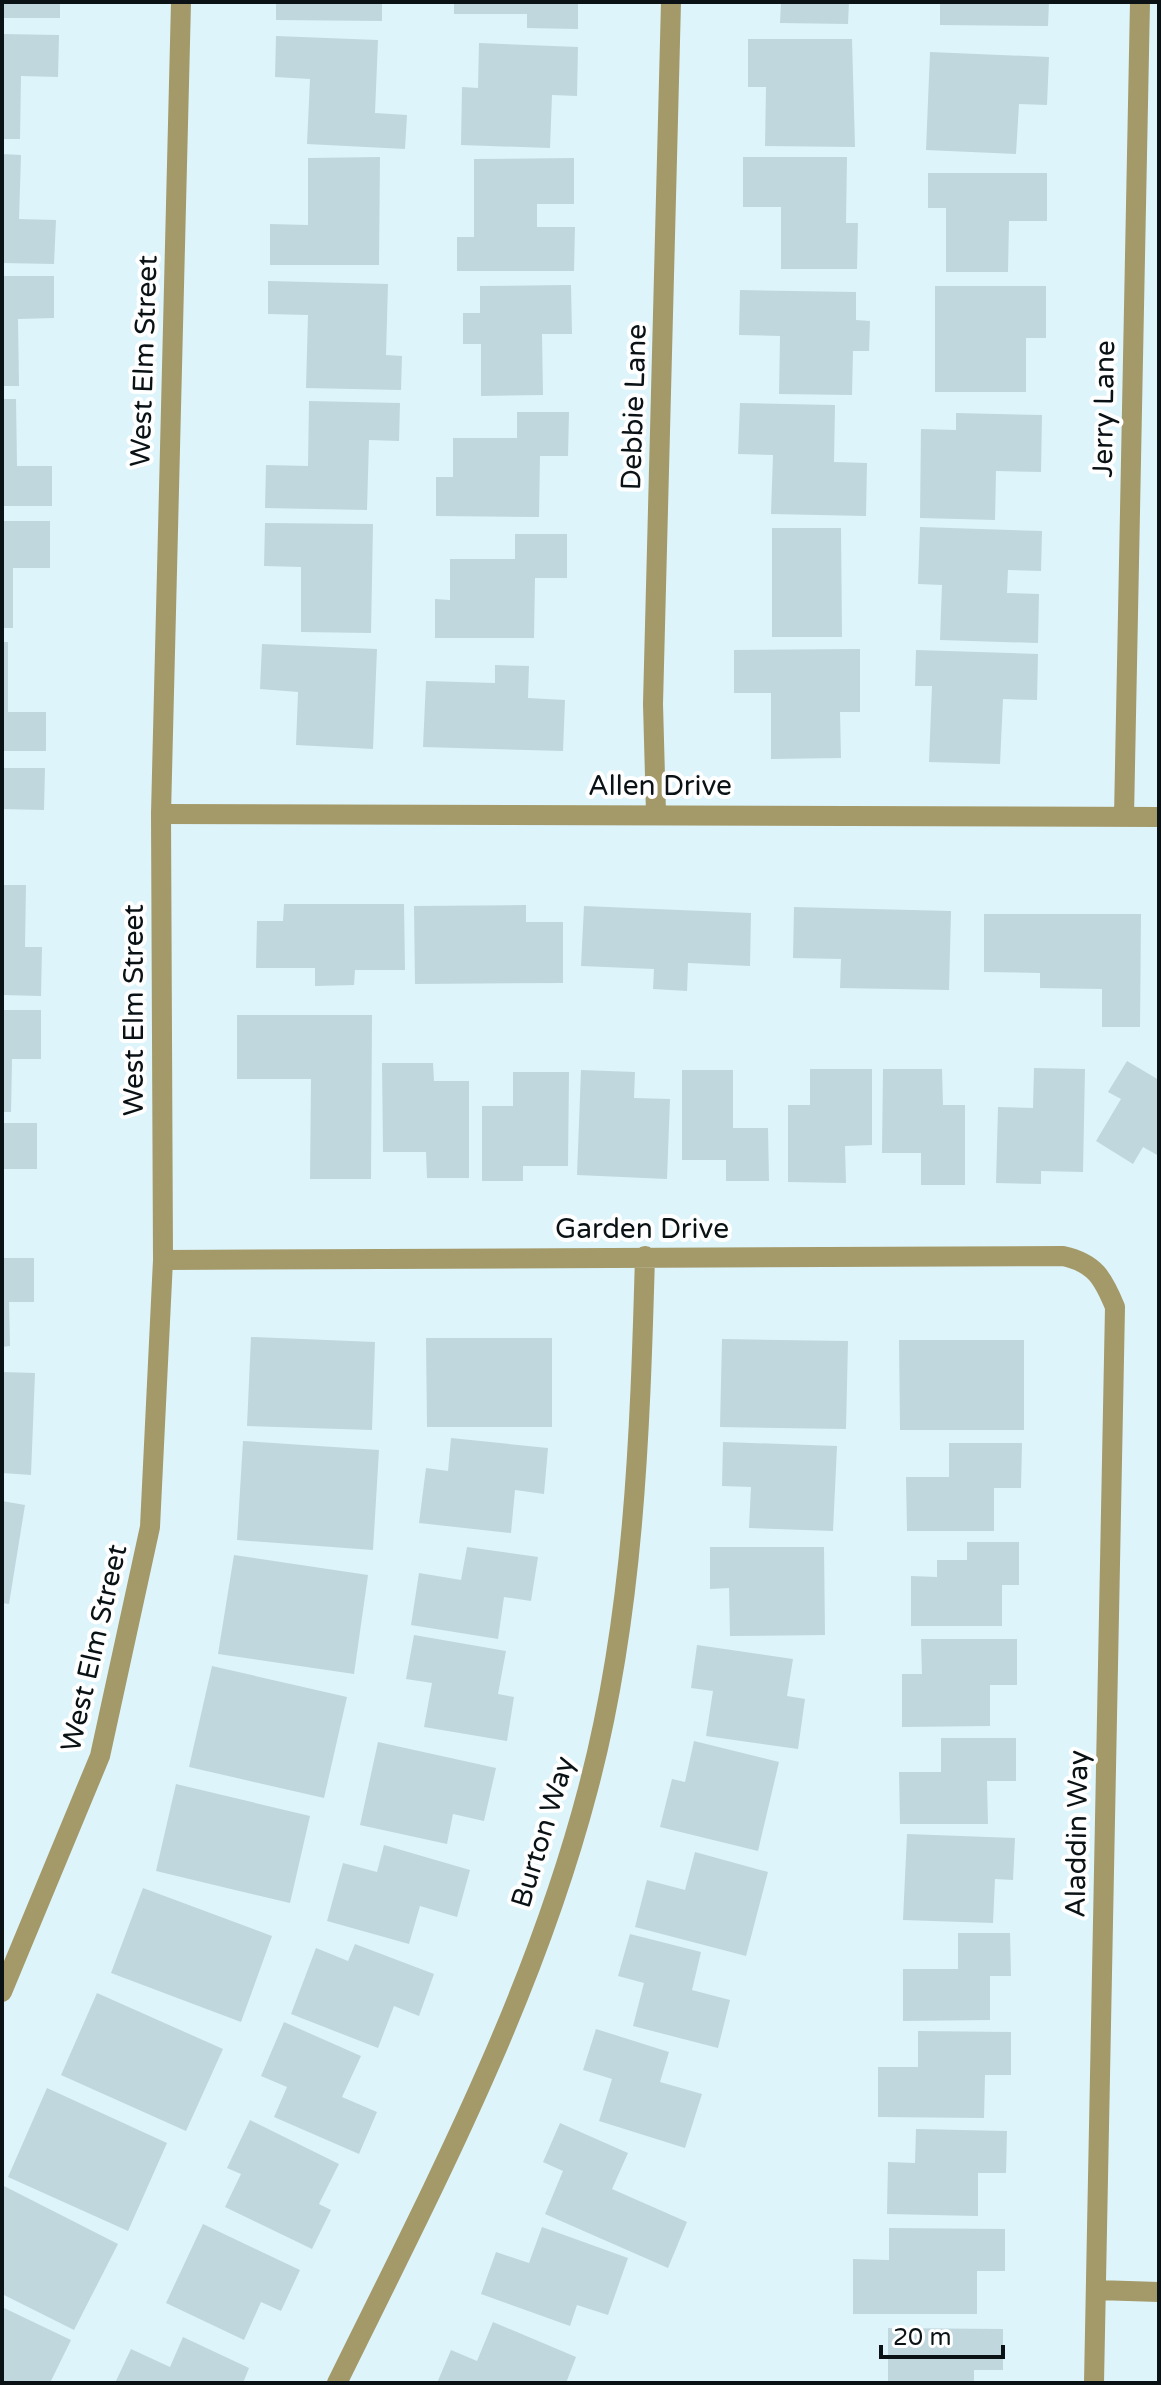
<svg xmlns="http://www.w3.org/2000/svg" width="1161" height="2385" font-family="'Varela Round',sans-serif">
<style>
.building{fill:#c0d7de}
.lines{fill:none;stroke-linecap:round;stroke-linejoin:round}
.minor{stroke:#a49968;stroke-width:20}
.tertiary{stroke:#a49968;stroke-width:20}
.labels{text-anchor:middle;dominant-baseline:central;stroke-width:8;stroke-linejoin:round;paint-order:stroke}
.street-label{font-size:28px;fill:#0a1215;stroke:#fff}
</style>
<rect width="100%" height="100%" fill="#ddf4fb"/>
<!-- building -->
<path class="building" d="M 2,2 L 60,2 L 60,18 L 2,18 Z
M 276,2 L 382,2 L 382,21 L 276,20 Z
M 454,2 L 578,2 L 578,29 L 527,28 L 527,14 L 454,14 Z
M 781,2 L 849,2 L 848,24 L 780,23 Z
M 940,2 L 1049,2 L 1048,26 L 940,25 Z
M 2,34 L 59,35 L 58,77 L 21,76 L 20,139 L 2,139 Z
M 276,36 L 378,40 L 375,113 L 407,115 L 405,149 L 307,144 L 310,79 L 275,77 Z
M 748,39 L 852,39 L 855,147 L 765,146 L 766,87 L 748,87 Z
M 479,43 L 578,47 L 577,96 L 552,95 L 550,148 L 461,145 L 462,87 L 478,88 Z
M 930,52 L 1049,57 L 1047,105 L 1019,104 L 1016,154 L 926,150 Z
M 2,154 L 21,155 L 19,219 L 56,220 L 54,264 L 2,263 Z
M 380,157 L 379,265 L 270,265 L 270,224 L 308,225 L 308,158 Z
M 743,157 L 847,157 L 846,223 L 858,223 L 857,269 L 781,269 L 781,207 L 743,207 Z
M 574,158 L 574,204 L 537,204 L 537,227 L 575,227 L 574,271 L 457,271 L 457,237 L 474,237 L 474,159 Z
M 928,173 L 1047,173 L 1047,221 L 1009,221 L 1008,272 L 946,272 L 946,208 L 928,208 Z
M 2,276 L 54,276 L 54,318 L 18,319 L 19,386 L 2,386 Z
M 268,281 L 388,284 L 386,355 L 402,356 L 401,390 L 306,388 L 308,315 L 268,314 Z
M 571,285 L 572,334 L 542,334 L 543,395 L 481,396 L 481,344 L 463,344 L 463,313 L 480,313 L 480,286 Z
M 935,286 L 1046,286 L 1046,338 L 1026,338 L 1026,392 L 935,392 Z
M 740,290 L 856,292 L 856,320 L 870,321 L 869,351 L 853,351 L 852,395 L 779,394 L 780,336 L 739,335 Z
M 2,399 L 16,399 L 17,466 L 52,466 L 52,506 L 2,506 Z
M 309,401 L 400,403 L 399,441 L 369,440 L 367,510 L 265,508 L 266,465 L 308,466 Z
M 740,403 L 835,405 L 834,462 L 867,463 L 866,516 L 771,514 L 773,455 L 738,454 Z
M 517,412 L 569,412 L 568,456 L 540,456 L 539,517 L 436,516 L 436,477 L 453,477 L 453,438 L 517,438 Z
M 956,413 L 1042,415 L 1041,472 L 996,471 L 995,520 L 920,518 L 921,429 L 956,430 Z
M 2,521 L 50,521 L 50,568 L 13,568 L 13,628 L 2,628 Z
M 265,523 L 373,524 L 371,633 L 301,632 L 301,567 L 264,566 Z
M 920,527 L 1042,531 L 1041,571 L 1008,570 L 1007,593 L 1039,594 L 1038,643 L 940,640 L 942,585 L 918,584 Z
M 772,528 L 841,528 L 842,637 L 772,637 Z
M 515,534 L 567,534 L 567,578 L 535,578 L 534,638 L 435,638 L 435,599 L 450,600 L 450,559 L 515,559 Z
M 2,642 L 8,642 L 8,712 L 46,712 L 46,751 L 2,751 Z
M 262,644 L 377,649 L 373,749 L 296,745 L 298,692 L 260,689 Z
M 860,649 L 860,712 L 840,712 L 841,758 L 771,759 L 771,693 L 734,693 L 734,650 Z
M 916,650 L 1038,654 L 1037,700 L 1003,699 L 1000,764 L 929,762 L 932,686 L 915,686 Z
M 495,665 L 529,666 L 528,698 L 565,700 L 563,751 L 423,747 L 426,681 L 495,683 Z
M 2,768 L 45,768 L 44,810 L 2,809 Z
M 2,885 L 26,885 L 25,947 L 42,947 L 41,996 L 2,995 Z
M 284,904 L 404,904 L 405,970 L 355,970 L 354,985 L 315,986 L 315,968 L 256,968 L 257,921 L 283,921 Z
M 526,905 L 526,922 L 563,922 L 563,983 L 415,984 L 414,906 Z
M 584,906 L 751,913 L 750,966 L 688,963 L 687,991 L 653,989 L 654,969 L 581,966 Z
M 794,907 L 951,911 L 949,990 L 840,988 L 841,959 L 793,958 Z
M 984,914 L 1141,914 L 1140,1027 L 1102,1027 L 1102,989 L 1040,988 L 1040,973 L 984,972 Z
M 2,1010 L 41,1010 L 41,1059 L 12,1059 L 11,1112 L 2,1112 Z
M 237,1015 L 372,1015 L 371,1179 L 310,1179 L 311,1079 L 237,1079 Z
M 1127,1061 L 1159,1080 L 1159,1156 L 1143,1147 L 1133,1164 L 1096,1141 L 1121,1099 L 1108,1092 Z
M 382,1063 L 433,1063 L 434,1081 L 469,1081 L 469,1178 L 427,1178 L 426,1152 L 383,1152 Z
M 1034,1068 L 1085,1069 L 1083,1172 L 1041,1171 L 1041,1184 L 996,1183 L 998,1107 L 1033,1108 Z
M 810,1069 L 872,1069 L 872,1145 L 845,1146 L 846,1183 L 788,1182 L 788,1105 L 810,1105 Z
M 883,1069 L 942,1069 L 943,1105 L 965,1105 L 965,1185 L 921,1185 L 921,1153 L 882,1153 Z
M 581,1070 L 635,1072 L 634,1098 L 670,1099 L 667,1179 L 577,1175 Z
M 682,1070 L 733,1070 L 733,1128 L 768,1128 L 769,1181 L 726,1181 L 726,1160 L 682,1160 Z
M 513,1072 L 569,1072 L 568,1166 L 523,1166 L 523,1181 L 482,1181 L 482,1106 L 513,1106 Z
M 2,1123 L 37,1123 L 37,1169 L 2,1169 Z
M 2,1258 L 34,1258 L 34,1302 L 9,1302 L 10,1346 L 2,1347 Z
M 251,1337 L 375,1342 L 372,1430 L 247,1426 Z
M 426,1338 L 552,1338 L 552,1427 L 427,1427 Z
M 722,1339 L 848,1341 L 846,1429 L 720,1427 Z
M 899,1340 L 1024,1340 L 1024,1430 L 900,1430 Z
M 2,1372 L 35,1373 L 31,1475 L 2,1473 Z
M 451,1438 L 548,1448 L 544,1494 L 515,1490 L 511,1533 L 419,1523 L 426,1468 L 448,1471 Z
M 243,1441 L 379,1450 L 373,1550 L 237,1540 Z
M 723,1442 L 837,1446 L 833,1531 L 749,1528 L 751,1487 L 722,1486 Z
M 949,1443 L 1022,1443 L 1021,1488 L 994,1488 L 994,1531 L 907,1531 L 906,1477 L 949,1477 Z
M 2,1501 L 25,1505 L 9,1604 L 2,1603 Z
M 967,1542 L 1019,1542 L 1019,1585 L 1002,1585 L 1002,1626 L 911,1626 L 911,1576 L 937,1577 L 937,1560 L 967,1560 Z
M 467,1547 L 538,1557 L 531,1601 L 504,1597 L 498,1639 L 411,1625 L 419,1573 L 461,1580 Z
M 710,1547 L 824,1547 L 825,1635 L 730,1636 L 729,1588 L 710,1589 Z
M 234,1555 L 368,1575 L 354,1674 L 218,1654 Z
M 414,1635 L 506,1651 L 498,1694 L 514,1697 L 507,1741 L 424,1727 L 432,1683 L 406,1679 Z
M 921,1639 L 1017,1639 L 1017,1685 L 990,1685 L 990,1726 L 902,1727 L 902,1674 L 922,1674 Z
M 697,1645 L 793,1659 L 787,1696 L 805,1699 L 798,1749 L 706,1736 L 713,1691 L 691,1688 Z
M 212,1666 L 347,1697 L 324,1798 L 189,1767 Z
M 941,1738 L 1016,1738 L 1016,1781 L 987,1781 L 988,1824 L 900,1824 L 899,1772 L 941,1772 Z
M 694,1741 L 779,1762 L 758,1851 L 660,1827 L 672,1779 L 685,1782 Z
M 378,1742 L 496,1768 L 484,1821 L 453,1814 L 447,1844 L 360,1825 Z
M 176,1784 L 310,1816 L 290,1903 L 156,1871 Z
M 907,1834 L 1015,1838 L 1013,1880 L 995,1879 L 993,1923 L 903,1920 Z
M 384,1845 L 470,1870 L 457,1917 L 420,1906 L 409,1944 L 327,1921 L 343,1863 L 377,1872 Z
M 695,1852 L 768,1872 L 746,1956 L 635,1927 L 647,1880 L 685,1890 Z
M 143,1888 L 272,1936 L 241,2022 L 111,1973 Z
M 958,1933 L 1010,1933 L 1011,1976 L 990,1976 L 990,2020 L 903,2021 L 903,1969 L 958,1969 Z
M 630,1934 L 701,1952 L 692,1990 L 730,2000 L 718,2048 L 633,2026 L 644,1983 L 618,1976 Z
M 355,1944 L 434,1974 L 419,2016 L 394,2006 L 378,2048 L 291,2014 L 316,1948 L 348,1961 Z
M 97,1993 L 223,2049 L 186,2131 L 61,2075 Z
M 284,2022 L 361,2056 L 342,2097 L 377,2112 L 359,2154 L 274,2117 L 287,2087 L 261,2076 Z
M 596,2029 L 669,2052 L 660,2082 L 702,2094 L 685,2148 L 599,2121 L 612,2079 L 583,2070 Z
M 918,2031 L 1011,2032 L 1011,2075 L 985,2075 L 984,2118 L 878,2117 L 878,2067 L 918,2067 Z
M 47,2088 L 167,2143 L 128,2231 L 8,2177 Z
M 250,2120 L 339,2164 L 319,2204 L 331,2210 L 312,2249 L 225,2207 L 241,2174 L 227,2168 Z
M 560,2123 L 628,2153 L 612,2189 L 687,2222 L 668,2268 L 545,2214 L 563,2171 L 543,2162 Z
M 916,2129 L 1007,2131 L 1006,2173 L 978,2173 L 978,2216 L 887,2214 L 888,2162 L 915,2163 Z
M 2,2185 L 118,2244 L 74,2330 L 2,2294 Z
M 203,2224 L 300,2270 L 281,2311 L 261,2302 L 244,2340 L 166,2303 Z
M 542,2227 L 628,2258 L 608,2315 L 577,2305 L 570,2326 L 481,2294 L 496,2252 L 529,2263 Z
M 889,2228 L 1005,2229 L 1005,2271 L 977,2271 L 977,2314 L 853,2314 L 853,2259 L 889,2260 Z
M 2,2307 L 71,2340 L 50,2383 L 2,2383 Z
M 493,2322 L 576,2357 L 566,2383 L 437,2383 L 451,2350 L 477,2361 Z
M 888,2328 L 1003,2329 L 1003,2370 L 974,2370 L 974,2383 L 888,2383 Z
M 183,2337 L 249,2368 L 243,2383 L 115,2383 L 131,2349 L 170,2367 Z"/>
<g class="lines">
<!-- minor -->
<path class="minor" d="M 656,813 L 653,704 L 671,2
M 161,814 L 1159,817
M 1124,817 L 1140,2
M 163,1260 L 1063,1256 C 1095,1263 1103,1278 1115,1307 L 1094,2383
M 1097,2290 L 1159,2292
M 337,2383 C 432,2190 533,1999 588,1789 C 634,1615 640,1436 645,1256"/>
<!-- tertiary -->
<path class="tertiary" d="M 2,1992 L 100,1756 L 150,1527 L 163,1260 L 161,814 L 181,2"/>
</g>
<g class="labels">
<!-- street labels -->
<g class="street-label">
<text transform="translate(144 361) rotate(-88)">West Elm Street</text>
<text transform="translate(634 407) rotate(-88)">Debbie Lane</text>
<text transform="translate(1104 409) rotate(-89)">Jerry Lane</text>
<text x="660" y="786">Allen Drive</text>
<text transform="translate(134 1010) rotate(-90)">West Elm Street</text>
<text x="642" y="1229">Garden Drive</text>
<text transform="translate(94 1648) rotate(-77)">West Elm Street</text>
<text transform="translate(543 1832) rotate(-73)">Burton Way</text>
<text transform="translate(1077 1834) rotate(-89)">Aladdin Way</text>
</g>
</g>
<!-- border -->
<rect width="1161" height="2385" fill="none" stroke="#0a1215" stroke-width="8"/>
<!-- scale -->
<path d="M881 2345v12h122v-12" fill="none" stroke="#0a1215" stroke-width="4"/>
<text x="893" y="2345" font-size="24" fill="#0a1215" stroke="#ffffff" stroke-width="6" paint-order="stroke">20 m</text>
</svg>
